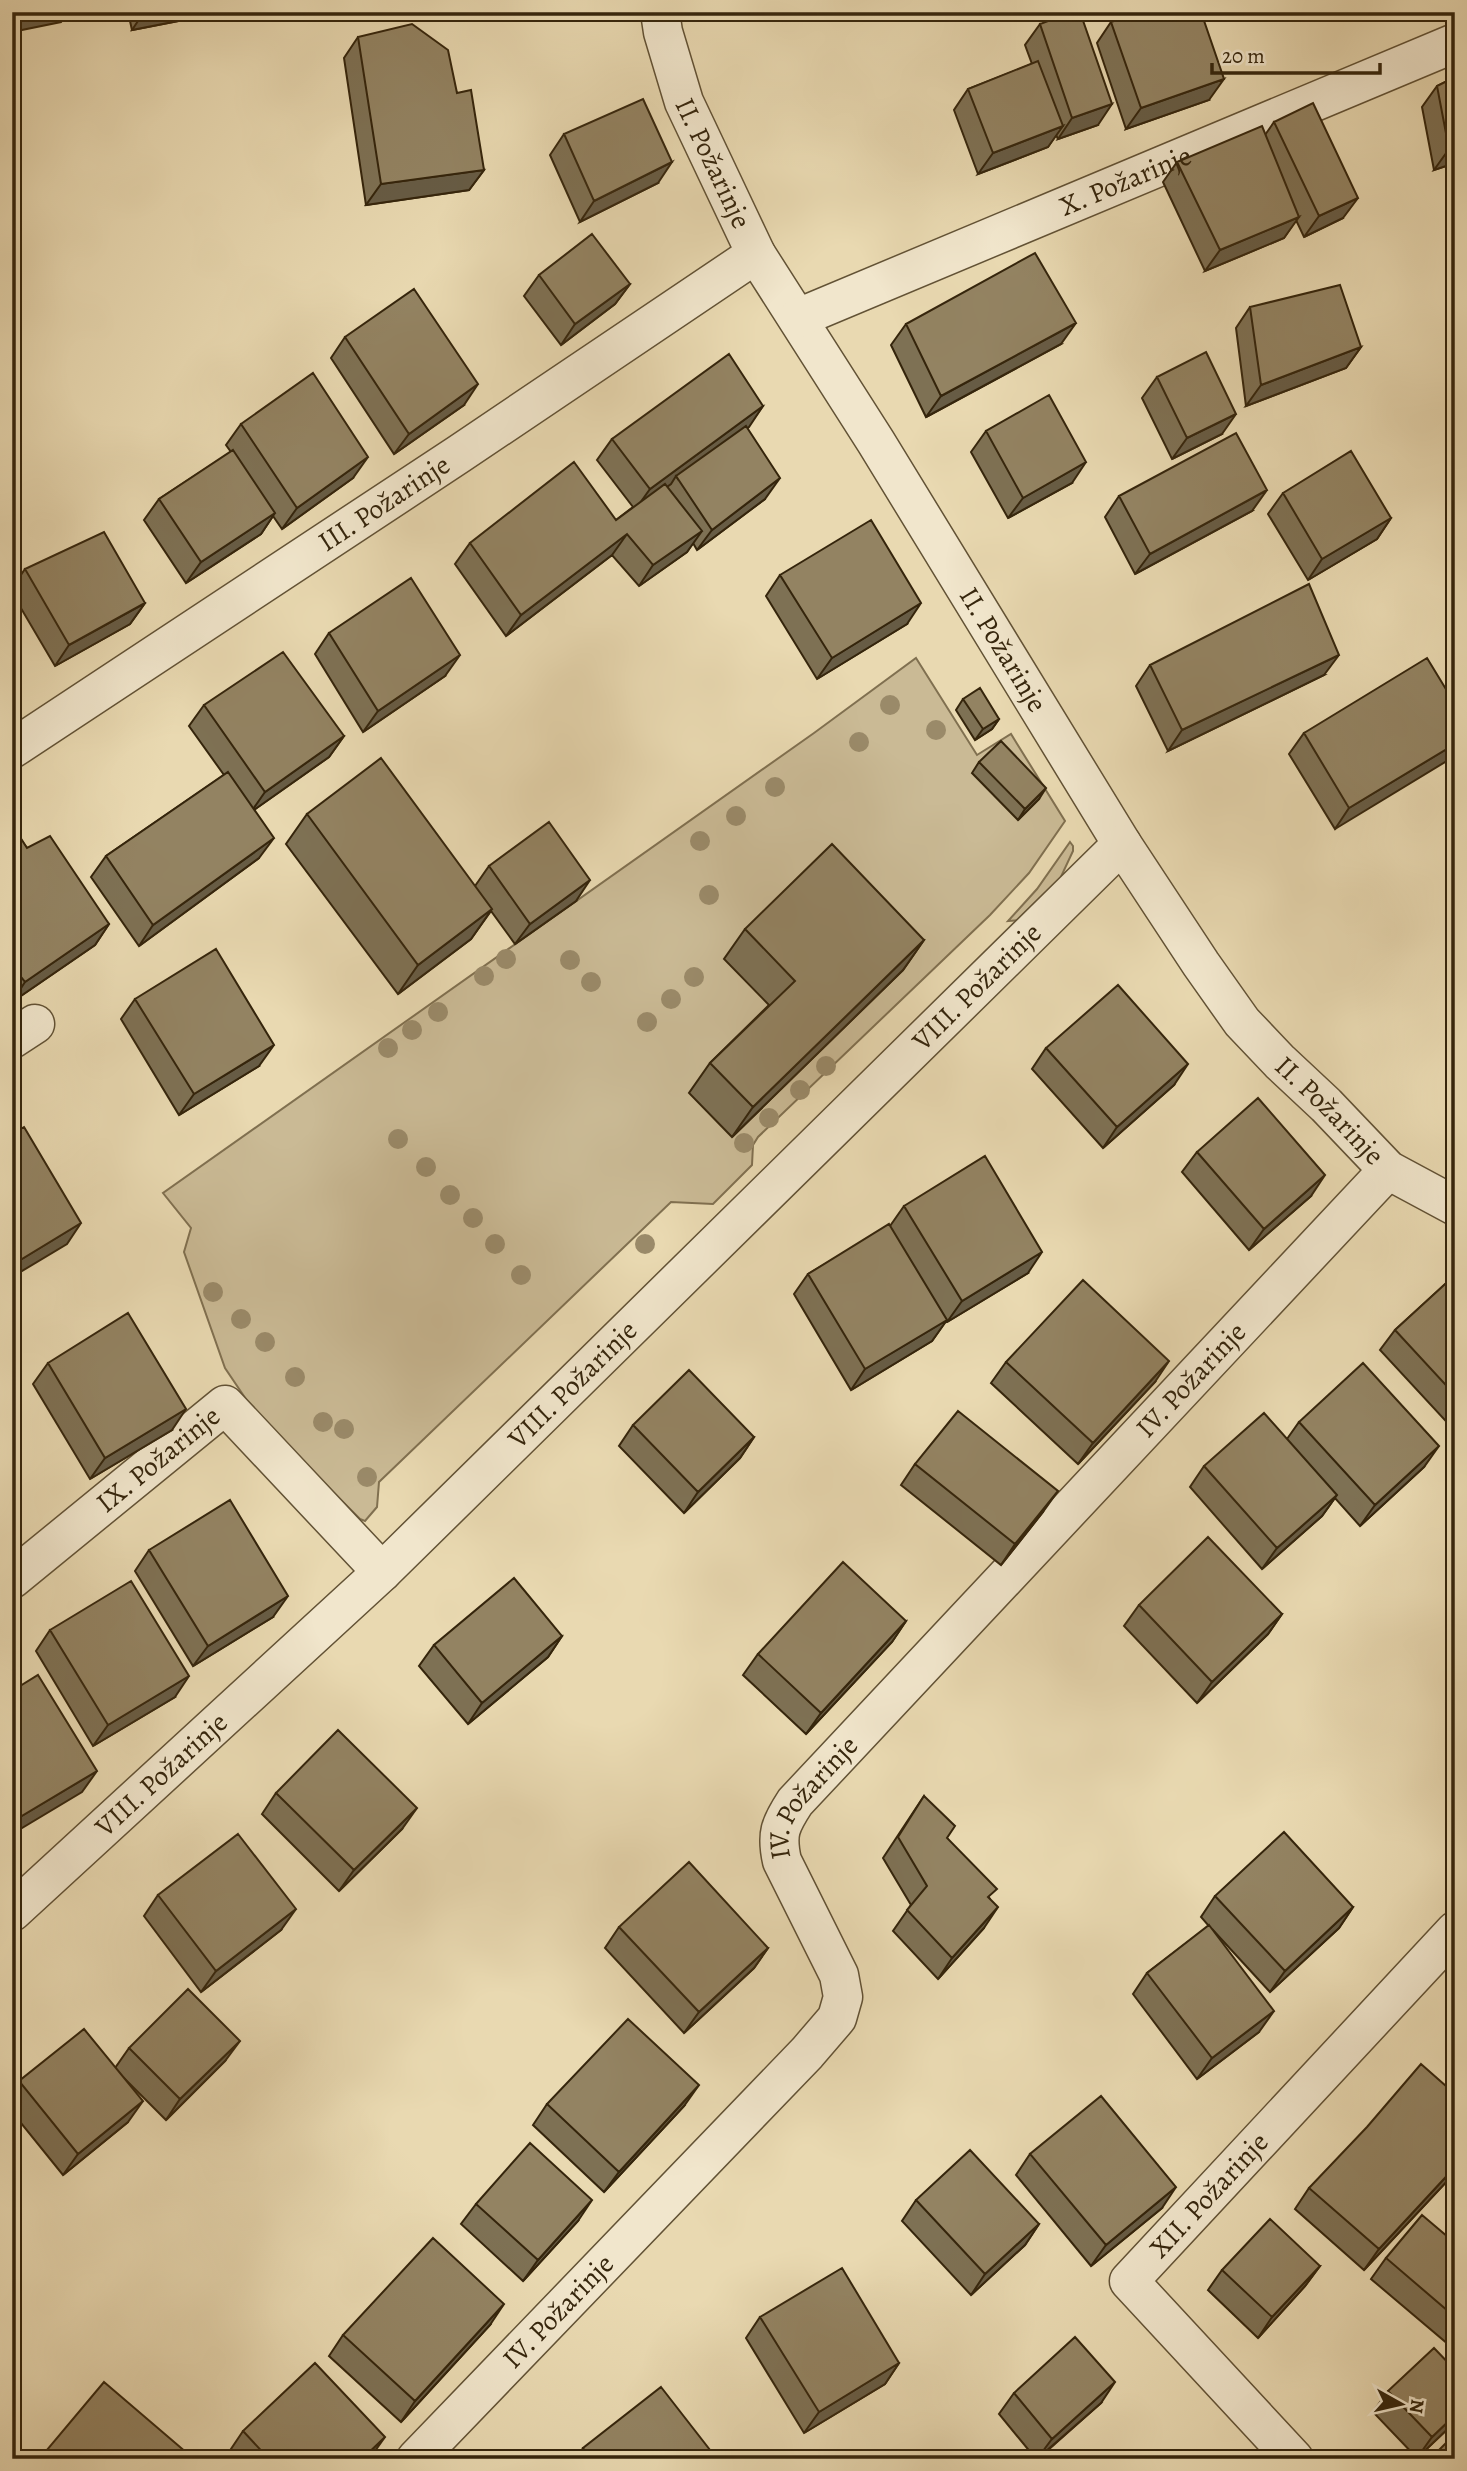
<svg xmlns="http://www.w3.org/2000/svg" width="1467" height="2471" font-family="Alegreya,serif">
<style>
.green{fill:#caba95;stroke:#807050;stroke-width:2}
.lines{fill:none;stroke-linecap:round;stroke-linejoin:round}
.street-casing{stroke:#625235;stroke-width:41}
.street{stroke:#f1e6cc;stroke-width:38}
.tree{fill:#9a8a69}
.wall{fill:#7e7154;stroke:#35250c;stroke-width:2}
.shaded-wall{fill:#675c45;stroke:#35250c;stroke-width:2}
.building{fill:#938362;stroke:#35250c;stroke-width:2}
.labels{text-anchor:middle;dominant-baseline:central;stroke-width:5;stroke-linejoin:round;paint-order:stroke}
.street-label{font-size:28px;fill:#35250c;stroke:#f1e6cc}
</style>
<rect width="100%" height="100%" fill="#e9d9b1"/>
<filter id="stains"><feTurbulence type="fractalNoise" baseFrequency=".00286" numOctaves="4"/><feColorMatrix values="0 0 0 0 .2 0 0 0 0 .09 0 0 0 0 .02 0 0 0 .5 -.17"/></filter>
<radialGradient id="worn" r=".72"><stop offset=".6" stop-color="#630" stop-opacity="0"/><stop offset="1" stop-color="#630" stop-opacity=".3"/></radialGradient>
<!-- green -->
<path class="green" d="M 916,658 L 977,755 L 1011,734 L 1065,821 L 1029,873 L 990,915 L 758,1137 L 753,1145 L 752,1165 L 713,1204 L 671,1202 L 379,1482 L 377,1507 L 365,1521 L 360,1519 L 258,1417 L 225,1368 L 184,1252 L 191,1228 L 163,1193 L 814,733 Z
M 1070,842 L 1073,846 L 1073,851 L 1059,881 L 1021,920 L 1008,921 L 1037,889 Z"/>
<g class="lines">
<defs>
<g id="street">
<path id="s1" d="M 660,12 L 663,32 L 684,102 L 756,254 L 876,442 L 1122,844 L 1201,964 L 1242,1022 L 1280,1062 L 1326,1105 L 1388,1170 L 1455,1206"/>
<path id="s2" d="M 798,318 L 1455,43"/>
<path id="s3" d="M 12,749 L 459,454 L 756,254"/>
<path d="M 12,1039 L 35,1024"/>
<path id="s4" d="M 12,1579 L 225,1405 L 382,1572"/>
<path id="s5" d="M 12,1912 L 382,1572 L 1122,844"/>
<path id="s6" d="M 416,2459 L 807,2053 L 837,2018 L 843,1997 L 839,1975 L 782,1861 C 776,1834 780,1825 795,1802 L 1388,1170"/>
<path id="s7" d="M 1294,2459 L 1129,2281 L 1455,1931"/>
</g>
</defs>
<!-- street casing -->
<use href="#street" class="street-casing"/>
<!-- street -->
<use href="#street" class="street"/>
</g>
<!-- trees -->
<g class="tree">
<circle cx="890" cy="705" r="10"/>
<circle cx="936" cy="730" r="10"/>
<circle cx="859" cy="742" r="10"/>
<circle cx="775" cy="787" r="10"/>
<circle cx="736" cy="816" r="10"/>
<circle cx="700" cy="841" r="10"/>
<circle cx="709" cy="895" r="10"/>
<circle cx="506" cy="959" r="10"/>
<circle cx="570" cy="960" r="10"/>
<circle cx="484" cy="976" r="10"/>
<circle cx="694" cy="977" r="10"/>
<circle cx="591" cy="982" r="10"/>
<circle cx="671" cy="999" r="10"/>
<circle cx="438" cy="1012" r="10"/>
<circle cx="647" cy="1022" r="10"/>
<circle cx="412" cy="1030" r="10"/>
<circle cx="388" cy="1048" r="10"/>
<circle cx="826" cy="1066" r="10"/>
<circle cx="800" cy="1090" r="10"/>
<circle cx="769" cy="1118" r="10"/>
<circle cx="398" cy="1139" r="10"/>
<circle cx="744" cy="1143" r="10"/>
<circle cx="426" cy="1167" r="10"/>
<circle cx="450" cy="1195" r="10"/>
<circle cx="473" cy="1218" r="10"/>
<circle cx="495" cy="1244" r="10"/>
<circle cx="645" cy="1244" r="10"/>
<circle cx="521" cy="1275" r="10"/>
<circle cx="213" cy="1292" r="10"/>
<circle cx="241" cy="1319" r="10"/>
<circle cx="265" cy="1342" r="10"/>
<circle cx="295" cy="1377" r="10"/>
<circle cx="323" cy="1422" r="10"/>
<circle cx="344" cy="1429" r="10"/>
<circle cx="367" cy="1477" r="10"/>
</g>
<!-- wall -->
<path class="wall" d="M 128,12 L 184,12 L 178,21 L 132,30 Z
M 1111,22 L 1209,100 L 1126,129 L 1097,43 Z
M 1040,24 L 1098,125 L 1058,139 L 1056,135 L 1048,147 L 978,174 L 954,110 L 968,89 L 1032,64 L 1025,45 Z
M 358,37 L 457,93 L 484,170 L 469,190 L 366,205 L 344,58 Z
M 1455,77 L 1455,163 L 1434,170 L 1422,107 L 1437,86 Z
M 1274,122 L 1343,218 L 1304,237 L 1296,220 L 1284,238 L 1205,271 L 1163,182 L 1177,162 L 1265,135 Z
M 564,134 L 658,183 L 580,222 L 550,155 Z
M 539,275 L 630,284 L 615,304 L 561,345 L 524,296 Z
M 1250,307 L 1361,347 L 1346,368 L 1246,406 L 1236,328 Z
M 906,324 L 1061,344 L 926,417 L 891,345 Z
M 345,337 L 464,405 L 394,454 L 331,358 Z
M 1157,377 L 1222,434 L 1172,459 L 1142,398 Z
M 763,406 L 747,428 L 765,499 L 697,550 L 693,543 L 687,552 L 639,586 L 612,555 L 506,636 L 455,564 L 470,543 L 616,520 L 633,507 L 597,460 L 612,439 Z
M 241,424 L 353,478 L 282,529 L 273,516 L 261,534 L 186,583 L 144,520 L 159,499 L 231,452 L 226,445 Z
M 986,431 L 1072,483 L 1008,518 L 971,452 Z
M 1283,493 L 1391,518 L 1377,539 L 1308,580 L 1268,514 Z
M 1119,496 L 1252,511 L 1135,574 L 1105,517 Z
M 25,569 L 145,603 L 130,624 L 55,666 L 12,593 L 12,588 Z
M 780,575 L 907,624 L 817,679 L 766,596 Z
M 329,633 L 445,676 L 363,732 L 315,654 Z
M 1150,665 L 1324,675 L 1168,751 L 1136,686 Z
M 963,699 L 999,719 L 992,729 L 975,740 L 956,710 Z
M 1455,704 L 1335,829 L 1289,754 L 1304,733 Z
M 204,705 L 344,736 L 329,757 L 254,810 L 259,858 L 139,946 L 91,877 L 106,856 L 224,775 L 189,726 Z
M 979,762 L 1039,799 L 1018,820 L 972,773 Z
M 307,814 L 475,886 L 489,866 L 576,901 L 515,944 L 491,911 L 471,939 L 398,994 L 286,844 Z
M 12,827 L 27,848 L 109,924 L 95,945 L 12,1002 Z
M 745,929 L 924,940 L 903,970 L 732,1137 L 689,1093 L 710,1063 L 769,1005 L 724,959 Z
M 135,999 L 259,1066 L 179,1115 L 121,1019 Z
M 1046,1048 L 1174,1085 L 1103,1148 L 1032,1069 Z
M 1197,1152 L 1311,1196 L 1249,1250 L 1182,1172 Z
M 904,1206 L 1028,1273 L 947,1322 L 946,1321 L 932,1341 L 851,1390 L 794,1294 L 808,1274 L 890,1226 Z
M 1455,1275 L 1455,1431 L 1380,1350 L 1395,1330 Z
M 1006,1362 L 1155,1382 L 1078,1464 L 991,1383 Z
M 48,1363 L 172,1430 L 90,1479 L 33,1384 Z
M 1299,1422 L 1424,1467 L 1360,1526 L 1335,1498 L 1322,1516 L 1262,1569 L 1190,1487 L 1204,1466 L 1287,1439 Z
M 633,1425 L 754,1437 L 740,1458 L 684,1513 L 619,1446 Z
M 915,1464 L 1043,1512 L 1001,1565 L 901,1485 Z
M 149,1550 L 273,1617 L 193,1666 L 135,1571 Z
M 1139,1605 L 1282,1614 L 1268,1634 L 1197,1703 L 1124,1626 Z
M 906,1621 L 892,1642 L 806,1734 L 743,1675 L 758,1654 Z
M 50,1630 L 175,1697 L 93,1746 L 36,1651 Z
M 562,1636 L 548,1657 L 468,1724 L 419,1666 L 434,1645 Z
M 276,1793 L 402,1829 L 339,1891 L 262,1814 Z
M 924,1796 L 947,1838 L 990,1899 L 984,1928 L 938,1979 L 893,1931 L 911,1905 L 883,1858 Z
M 158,1895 L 281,1930 L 201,1992 L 144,1916 Z
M 1215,1896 L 1353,1907 L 1339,1928 L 1270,1992 L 1212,1929 L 1259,2032 L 1197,2079 L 1133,1994 L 1147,1973 L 1209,1926 L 1201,1917 Z
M 619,1927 L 768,1948 L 754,1968 L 684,2033 L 605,1948 Z
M 129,2048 L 225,2061 L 166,2120 L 121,2075 L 128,2122 L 63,2175 L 12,2112 L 12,2091 L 19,2081 L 115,2068 Z
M 1455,2094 L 1455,2182 L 1450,2178 L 1364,2270 L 1295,2209 L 1309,2188 Z
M 547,2104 L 684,2106 L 604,2192 L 533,2125 Z
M 1030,2154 L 1162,2208 L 1091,2266 L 1016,2175 Z
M 916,2200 L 1039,2224 L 1025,2245 L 971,2295 L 902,2221 Z
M 476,2204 L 578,2221 L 523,2281 L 461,2224 Z
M 1455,2243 L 1455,2350 L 1371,2279 L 1386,2258 Z
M 1320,2266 L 1305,2286 L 1258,2338 L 1208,2290 L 1222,2270 Z
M 760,2317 L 899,2363 L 885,2384 L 804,2433 L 746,2338 Z
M 490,2325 L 401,2422 L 329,2356 L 343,2335 Z
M 1455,2370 L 1455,2422 L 1417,2458 L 1373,2412 L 1388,2391 Z
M 1014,2393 L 1101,2403 L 1038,2459 L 1036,2459 L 999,2414 Z
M 243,2431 L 369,2459 L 235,2459 L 229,2452 Z
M 583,2448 L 717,2459 L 576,2459 Z
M 46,2451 L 194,2459 L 41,2459 Z"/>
<!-- shaded-wall -->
<path class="shaded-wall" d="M 21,12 L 68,12 L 61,22 L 12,32 L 12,14 Z
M 144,12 L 184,12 L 178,21 L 132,30 Z
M 1224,79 L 1209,100 L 1126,129 L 1141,108 Z
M 1112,104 L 1098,125 L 1058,139 L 1072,118 Z
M 1063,126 L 1048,147 L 978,174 L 993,153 Z
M 1455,147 L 1455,163 L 1434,170 L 1449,149 Z
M 672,162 L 658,183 L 580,222 L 594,201 Z
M 484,170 L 469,190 L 366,205 L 381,184 Z
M 1358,198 L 1343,218 L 1304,237 L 1319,216 Z
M 1299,217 L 1284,238 L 1205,271 L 1220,250 Z
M 630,284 L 615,304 L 561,345 L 575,324 Z
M 1076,323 L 1061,344 L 926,417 L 941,396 Z
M 1361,347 L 1346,368 L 1246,406 L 1261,385 Z
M 478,384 L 464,405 L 394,454 L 409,434 Z
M 763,406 L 749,427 L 678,479 L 676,476 L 671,484 L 635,510 L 650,489 Z
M 1236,414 L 1222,434 L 1172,459 L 1187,438 Z
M 368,457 L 353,478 L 282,529 L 297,508 Z
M 1086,462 L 1072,483 L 1008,518 L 1023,498 Z
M 780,478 L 765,499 L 697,550 L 712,530 Z
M 1267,490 L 1252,511 L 1135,574 L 1150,554 Z
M 275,513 L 261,534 L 186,583 L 201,562 Z
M 1391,518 L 1377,539 L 1308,580 L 1322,559 Z
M 702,531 L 687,552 L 639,586 L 653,565 Z
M 627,534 L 612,555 L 506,636 L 521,615 Z
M 145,603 L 130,624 L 55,666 L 69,645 Z
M 921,603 L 907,624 L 817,679 L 832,658 Z
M 460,655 L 445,676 L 363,732 L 378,711 Z
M 1339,655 L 1324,675 L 1168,751 L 1182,730 Z
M 999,719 L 992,729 L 975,740 L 983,729 Z
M 344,736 L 329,757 L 251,812 L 265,792 Z
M 1455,744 L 1455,756 L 1335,829 L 1349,808 Z
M 1046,788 L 1039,799 L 1018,820 L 1025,809 Z
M 274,838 L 259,858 L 139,946 L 153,925 Z
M 590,880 L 576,901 L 515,944 L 530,924 Z
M 492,909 L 471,939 L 398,994 L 418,965 Z
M 109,924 L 95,945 L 12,1002 L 25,982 Z
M 924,940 L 903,970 L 732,1137 L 753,1107 Z
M 274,1045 L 259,1066 L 179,1115 L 194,1094 Z
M 1188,1064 L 1174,1085 L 1103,1148 L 1117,1127 Z
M 1325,1175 L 1311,1196 L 1249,1250 L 1264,1229 Z
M 81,1223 L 67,1244 L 12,1277 L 12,1265 Z
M 1042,1252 L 1028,1273 L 947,1322 L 962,1301 Z
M 947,1320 L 932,1341 L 851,1390 L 865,1369 Z
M 1169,1361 L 1155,1382 L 1078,1464 L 1093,1443 Z
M 186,1409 L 172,1430 L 90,1479 L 105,1458 Z
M 754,1437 L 740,1458 L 684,1513 L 698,1492 Z
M 1439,1446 L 1424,1467 L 1360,1526 L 1375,1505 Z
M 1058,1491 L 1043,1512 L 1001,1565 L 1015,1544 Z
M 1337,1495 L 1322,1516 L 1262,1569 L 1277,1548 Z
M 288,1596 L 273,1617 L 193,1666 L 208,1646 Z
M 1282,1614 L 1268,1634 L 1197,1703 L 1212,1682 Z
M 906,1621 L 892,1642 L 806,1734 L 821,1713 Z
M 562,1636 L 548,1657 L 468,1724 L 482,1703 Z
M 189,1676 L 175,1697 L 93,1746 L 108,1725 Z
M 97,1771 L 82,1792 L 12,1834 L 12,1824 L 15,1820 Z
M 417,1808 L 402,1829 L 339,1891 L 354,1870 Z
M 998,1907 L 984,1928 L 938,1979 L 952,1958 Z
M 1353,1907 L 1339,1928 L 1270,1992 L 1285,1971 Z
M 296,1909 L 281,1930 L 201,1992 L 216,1971 Z
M 768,1948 L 754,1968 L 684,2033 L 699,2012 Z
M 1274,2011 L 1259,2032 L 1197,2079 L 1212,2058 Z
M 240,2041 L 225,2061 L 166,2120 L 180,2099 Z
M 699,2085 L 684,2106 L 604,2192 L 619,2172 Z
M 143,2101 L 128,2122 L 63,2175 L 78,2154 Z
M 1455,2167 L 1455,2170 L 1450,2178 L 1364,2270 L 1379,2249 Z
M 1176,2187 L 1162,2208 L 1091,2266 L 1106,2245 Z
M 592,2200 L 578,2221 L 523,2281 L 538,2260 Z
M 1039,2224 L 1025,2245 L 971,2295 L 985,2274 Z
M 1320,2266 L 1305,2286 L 1258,2338 L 1272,2317 Z
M 504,2304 L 490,2325 L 401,2422 L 415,2401 Z
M 899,2363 L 885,2384 L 804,2433 L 819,2412 Z
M 1115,2382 L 1101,2403 L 1037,2459 L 1052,2439 Z
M 1455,2415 L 1455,2422 L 1417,2458 L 1432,2437 Z
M 385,2437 L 370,2458 L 362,2459 Z"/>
<!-- building -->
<path class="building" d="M 1072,12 L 1080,12 L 1112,104 L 1072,118 L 1040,24 Z
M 1139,12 L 1201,12 L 1224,79 L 1141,108 L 1111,22 Z
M 412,24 L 448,50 L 457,93 L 471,90 L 484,170 L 381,184 L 358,37 Z
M 1038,61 L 1063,126 L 993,153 L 968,89 Z
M 1455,77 L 1455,147 L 1449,149 L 1437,86 Z
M 643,99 L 672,162 L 594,201 L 564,134 Z
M 1313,103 L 1358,198 L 1319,216 L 1274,122 Z
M 1262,126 L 1299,217 L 1220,250 L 1177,162 Z
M 592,234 L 630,284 L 575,324 L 539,275 Z
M 1035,253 L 1076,323 L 941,396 L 906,324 Z
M 1340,285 L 1361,347 L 1261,385 L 1250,307 Z
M 414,289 L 478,384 L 409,434 L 345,337 Z
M 12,330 L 19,341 L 12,345 Z
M 1206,352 L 1236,414 L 1187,438 L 1157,377 Z
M 729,354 L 763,406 L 650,489 L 612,439 Z
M 313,373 L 368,457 L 297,508 L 241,424 Z
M 1049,395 L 1086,462 L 1023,498 L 986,431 Z
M 746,426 L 780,478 L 712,530 L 676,476 Z
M 1236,433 L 1267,490 L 1150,554 L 1119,496 Z
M 233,450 L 275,513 L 201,562 L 159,499 Z
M 1351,451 L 1391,518 L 1322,559 L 1283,493 Z
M 574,462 L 616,520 L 665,484 L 702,531 L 653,565 L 627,534 L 521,615 L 470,543 Z
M 871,520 L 921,603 L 832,658 L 780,575 Z
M 104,532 L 145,603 L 69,645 L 25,569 Z
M 411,578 L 460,655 L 378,711 L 329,633 Z
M 1309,584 L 1339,655 L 1182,730 L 1150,665 Z
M 283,652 L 344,736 L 265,792 L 204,705 Z
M 1427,658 L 1455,704 L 1455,744 L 1349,808 L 1304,733 Z
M 980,688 L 999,719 L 983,729 L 963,699 Z
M 1001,741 L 1046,788 L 1025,809 L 979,762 Z
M 381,758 L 492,909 L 418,965 L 307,814 Z
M 228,772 L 274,838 L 153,925 L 106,856 Z
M 549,822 L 590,880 L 530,924 L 489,866 Z
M 13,826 L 27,848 L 50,836 L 109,924 L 25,982 L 12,966 Z
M 832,844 L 924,940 L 753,1107 L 710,1063 L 795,981 L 745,929 Z
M 216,949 L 274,1045 L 194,1094 L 135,999 Z
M 1118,985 L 1188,1064 L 1117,1127 L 1046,1048 Z
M 1258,1098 L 1325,1175 L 1264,1229 L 1197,1152 Z
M 24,1127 L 81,1223 L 12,1265 L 12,1134 Z
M 985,1156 L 1042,1252 L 962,1301 L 904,1206 Z
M 889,1224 L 947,1320 L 865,1369 L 808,1274 Z
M 1455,1275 L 1455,1395 L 1395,1330 Z
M 1083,1280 L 1169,1361 L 1093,1443 L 1006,1362 Z
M 128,1313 L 186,1409 L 105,1458 L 48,1363 Z
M 1363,1363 L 1439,1446 L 1375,1505 L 1299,1422 Z
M 689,1370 L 754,1437 L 698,1492 L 633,1425 Z
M 958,1411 L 1058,1491 L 1015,1544 L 915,1464 Z
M 1264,1413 L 1337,1495 L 1277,1548 L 1204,1466 Z
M 230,1500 L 288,1596 L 208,1646 L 149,1550 Z
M 1208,1537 L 1282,1614 L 1212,1682 L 1139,1605 Z
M 843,1562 L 906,1621 L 821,1713 L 758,1654 Z
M 514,1578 L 562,1636 L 482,1703 L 434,1645 Z
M 131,1581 L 189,1676 L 108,1725 L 50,1630 Z
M 38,1675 L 97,1771 L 15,1820 L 12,1815 L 12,1691 Z
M 338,1730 L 417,1808 L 354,1870 L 276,1793 Z
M 924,1796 L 955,1826 L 947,1838 L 997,1889 L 988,1897 L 998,1907 L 952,1958 L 907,1910 L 927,1886 L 898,1837 Z
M 1284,1832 L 1353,1907 L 1285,1971 L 1215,1896 Z
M 238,1834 L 296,1909 L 216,1971 L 158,1895 Z
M 689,1862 L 768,1948 L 699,2012 L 619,1927 Z
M 1209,1925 L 1274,2011 L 1212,2058 L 1147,1973 Z
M 188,1989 L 240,2041 L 180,2099 L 129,2048 Z
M 628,2019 L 699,2085 L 619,2172 L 547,2104 Z
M 84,2029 L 143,2101 L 78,2154 L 19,2081 Z
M 1421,2064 L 1455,2094 L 1455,2167 L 1379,2249 L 1309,2188 L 1367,2127 Z
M 1101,2096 L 1176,2187 L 1106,2245 L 1030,2154 Z
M 530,2143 L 592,2200 L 538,2260 L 476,2204 Z
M 970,2150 L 1039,2224 L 985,2274 L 916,2200 Z
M 1422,2215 L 1455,2243 L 1455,2317 L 1386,2258 Z
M 1270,2219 L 1320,2266 L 1272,2317 L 1222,2270 Z
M 433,2238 L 504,2304 L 415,2401 L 343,2335 Z
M 842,2268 L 899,2363 L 819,2412 L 760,2317 Z
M 1075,2337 L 1115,2382 L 1052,2439 L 1014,2393 Z
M 1434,2348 L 1455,2370 L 1455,2415 L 1432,2437 L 1388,2391 Z
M 315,2363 L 385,2437 L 362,2459 L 269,2459 L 243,2431 Z
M 104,2382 L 194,2459 L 56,2459 L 46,2451 Z
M 661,2387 L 717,2459 L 591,2459 L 583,2448 Z
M 1455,2434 L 1455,2459 L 1430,2459 Z"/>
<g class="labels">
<!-- street labels -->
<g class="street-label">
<text stroke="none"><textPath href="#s1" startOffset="161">II. Požarinje</textPath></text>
<text stroke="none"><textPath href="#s2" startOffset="355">X. Požarinje</textPath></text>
<text stroke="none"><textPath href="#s3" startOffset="446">III. Požarinje</textPath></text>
<text stroke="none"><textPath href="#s1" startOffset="728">II. Požarinje</textPath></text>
<text stroke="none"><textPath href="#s5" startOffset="1337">VIII. Požarinje</textPath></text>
<text stroke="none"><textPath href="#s1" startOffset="1295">II. Požarinje</textPath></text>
<text stroke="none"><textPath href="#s6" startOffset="1423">IV. Požarinje</textPath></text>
<text stroke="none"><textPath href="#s5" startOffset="770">VIII. Požarinje</textPath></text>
<text stroke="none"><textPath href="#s4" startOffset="189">IX. Požarinje</textPath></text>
<text stroke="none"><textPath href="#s5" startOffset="203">VIII. Požarinje</textPath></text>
<text stroke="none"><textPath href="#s6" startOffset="856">IV. Požarinje</textPath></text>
<text stroke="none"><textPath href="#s7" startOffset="360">XII. Požarinje</textPath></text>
<text stroke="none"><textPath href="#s6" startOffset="205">IV. Požarinje</textPath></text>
</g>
</g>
<!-- margin -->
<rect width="1467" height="2471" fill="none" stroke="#e9d9b1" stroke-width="42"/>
<rect x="14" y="14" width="1439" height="2443" fill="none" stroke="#35250c" stroke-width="3.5"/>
<rect x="21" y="21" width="1425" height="2429" fill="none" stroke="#35250c" stroke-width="2"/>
<!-- north arrow -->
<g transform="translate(1401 2404) rotate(98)" stroke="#f1e6cc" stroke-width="5" paint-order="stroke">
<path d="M0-5L12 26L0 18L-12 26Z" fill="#35250c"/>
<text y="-10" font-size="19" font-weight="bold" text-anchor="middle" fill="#35250c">N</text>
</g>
<!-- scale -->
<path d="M1212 63v10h168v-10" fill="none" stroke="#35250c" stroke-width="3.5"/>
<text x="1222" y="63" font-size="21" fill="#35250c" stroke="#f1e6cc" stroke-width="5" paint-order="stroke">20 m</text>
<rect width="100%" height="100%" filter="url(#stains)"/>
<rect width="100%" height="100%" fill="url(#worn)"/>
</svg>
